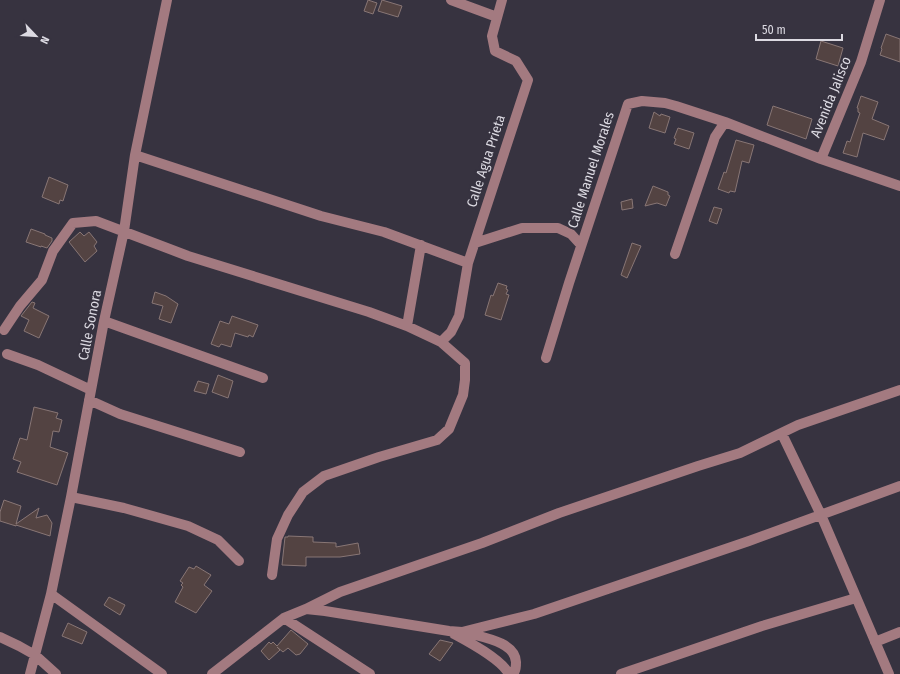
<svg xmlns="http://www.w3.org/2000/svg" width="900" height="674" font-family="'Fira Sans Condensed',sans-serif">
<style>
.building{fill:#534342;stroke:#887675}
.lines{fill:none;stroke-linecap:round;stroke-linejoin:round}
.minor{stroke:#a37a80;stroke-width:10}
.labels{text-anchor:middle;dominant-baseline:central;stroke-width:4;stroke-linejoin:round;paint-order:stroke}
.street-label{font-size:14px;fill:#dcdae2;stroke:#373340}
</style>
<rect width="100%" height="100%" fill="#373340"/>
<!-- building -->
<path class="building" d="M 368,0 L 377,3 L 373,14 L 364,11 Z
M 382,0 L 402,6 L 398,17 L 378,11 Z
M 886,34 L 900,39 L 900,62 L 880,55 L 882,49 L 881,48 Z
M 821,41 L 843,48 L 838,66 L 816,59 Z
M 861,96 L 878,102 L 872,119 L 889,126 L 884,140 L 863,133 L 857,157 L 843,153 L 847,141 L 850,142 L 860,113 L 858,112 L 858,108 L 857,108 Z
M 773,106 L 812,119 L 806,139 L 767,125 Z
M 654,112 L 660,116 L 661,114 L 670,117 L 665,133 L 649,128 Z
M 678,128 L 694,133 L 689,149 L 674,144 L 676,139 L 674,138 Z
M 736,140 L 754,145 L 749,163 L 742,161 L 735,192 L 730,191 L 729,193 L 718,189 L 724,172 L 726,173 Z
M 49,177 L 68,185 L 63,201 L 60,200 L 59,204 L 42,197 Z
M 653,186 L 668,192 L 668,195 L 670,196 L 666,206 L 657,203 L 645,206 Z
M 632,199 L 633,208 L 622,210 L 621,202 Z
M 714,207 L 722,209 L 717,224 L 709,221 Z
M 31,229 L 45,234 L 45,235 L 52,238 L 52,241 L 47,248 L 41,246 L 41,247 L 26,242 Z
M 80,232 L 84,236 L 89,232 L 97,242 L 94,246 L 97,251 L 85,262 L 69,242 Z
M 632,243 L 641,246 L 627,278 L 621,275 Z
M 498,283 L 507,286 L 506,289 L 508,290 L 506,294 L 509,295 L 501,320 L 485,315 L 491,295 L 493,296 Z
M 155,292 L 166,296 L 178,304 L 171,323 L 159,319 L 163,306 L 152,303 Z
M 32,302 L 35,303 L 33,308 L 49,316 L 39,338 L 24,331 L 29,320 L 21,316 Z
M 232,316 L 258,325 L 253,337 L 249,335 L 248,337 L 235,333 L 231,347 L 221,344 L 219,347 L 211,344 L 220,321 L 229,324 Z
M 218,375 L 233,381 L 228,398 L 212,392 Z
M 198,381 L 209,384 L 206,394 L 194,391 Z
M 34,407 L 58,413 L 56,418 L 62,420 L 59,432 L 53,431 L 50,447 L 68,453 L 57,485 L 17,472 L 21,462 L 13,459 L 20,438 L 27,440 Z
M 4,500 L 21,506 L 16,524 L 39,508 L 36,518 L 47,515 L 52,523 L 50,536 L 16,525 L 16,526 L 0,521 L 0,512 Z
M 288,536 L 313,537 L 313,542 L 336,543 L 336,547 L 358,543 L 360,554 L 340,557 L 306,557 L 306,566 L 282,565 L 285,537 L 288,537 Z
M 196,566 L 211,575 L 204,585 L 212,591 L 196,613 L 175,602 L 183,587 L 181,585 L 183,583 L 180,581 L 189,567 L 194,569 Z
M 109,597 L 125,605 L 120,615 L 104,605 Z
M 68,623 L 87,632 L 82,644 L 62,636 Z
M 291,630 L 308,644 L 300,654 L 296,655 L 288,648 L 283,652 L 277,647 L 280,650 L 269,660 L 261,651 L 269,642 L 271,644 L 273,642 L 277,646 Z
M 440,640 L 453,643 L 440,661 L 429,654 Z"/>
<g class="lines">
<!-- minor -->
<path class="minor" d="M 451,0 L 497,17
M 135,155 L 321,216 L 384,232 L 468,263
M 821,159 L 861,62 L 880,0
M 475,243 L 522,228 L 558,228 L 571,234 L 581,245
M 675,254 L 715,137 L 725,122
M 104,321 L 263,378
M 407,326 L 421,245
M 4,330 L 20,306 L 42,280 L 53,251 L 73,223 L 96,221 L 188,256 L 369,312 L 407,326 L 441,342 L 465,363 L 465,380 L 463,395 L 449,429 L 437,440 L 379,457 L 324,476 L 303,492 L 288,515 L 277,539 L 272,575
M 441,342 L 451,332 L 459,316 L 468,263 L 528,80 L 516,61 L 495,51 L 492,36 L 502,0
M 7,354 L 38,365 L 91,390
M 546,358 L 569,283 L 628,104 L 642,101 L 665,103 L 676,106 L 725,122 L 821,159 L 900,186
M 89,400 L 120,414 L 240,452
M 782,434 L 821,515 L 889,674
M 71,497 L 124,508 L 188,526 L 218,540 L 239,561
M 51,594 L 162,674
M 306,609 L 325,611 L 449,631 L 462,632 L 534,614 L 749,541 L 900,486
M 284,618 L 370,674
M 464,632 C 480,637 515,641 516,662 C 516,667 516,670 513,674
M 454,634 C 469,642 501,659 509,674
M 0,637 L 19,646 L 35,655 L 56,674
M 875,642 L 900,632
M 30,674 L 51,594 L 71,497 L 104,321 L 124,231 L 135,155 L 167,0
M 212,674 L 284,618 L 306,609 L 340,592 L 482,543 L 559,513 L 698,466 L 740,453 L 798,425 L 900,390
M 621,674 L 762,626 L 856,598"/>
</g>
<g class="labels">
<!-- street labels -->
<g class="street-label">
<text transform="translate(831 97) rotate(-68)">Avenida Jalisco</text>
<text transform="translate(486 161) rotate(-72)">Calle Agua Prieta</text>
<text transform="translate(591 170) rotate(-72)">Calle Manuel Morales</text>
<text transform="translate(90 325) rotate(-79)">Calle Sonora</text>
</g>
</g>
<!-- north arrow -->
<g transform="translate(36 36) rotate(115)" stroke="#373340" stroke-width="3" paint-order="stroke">
<path d="M0-3L7 15L0 10L-7 15Z" fill="#dcdae2"/>
<text y="-6" font-size="11" font-weight="bold" text-anchor="middle" fill="#dcdae2">N</text>
</g>
<!-- scale -->
<path d="M756 34v6h86v-6" fill="none" stroke="#dcdae2" stroke-width="2"/>
<text x="762" y="34" font-size="12" fill="#dcdae2" stroke="#373340" stroke-width="3" paint-order="stroke">50 m</text>
</svg>
